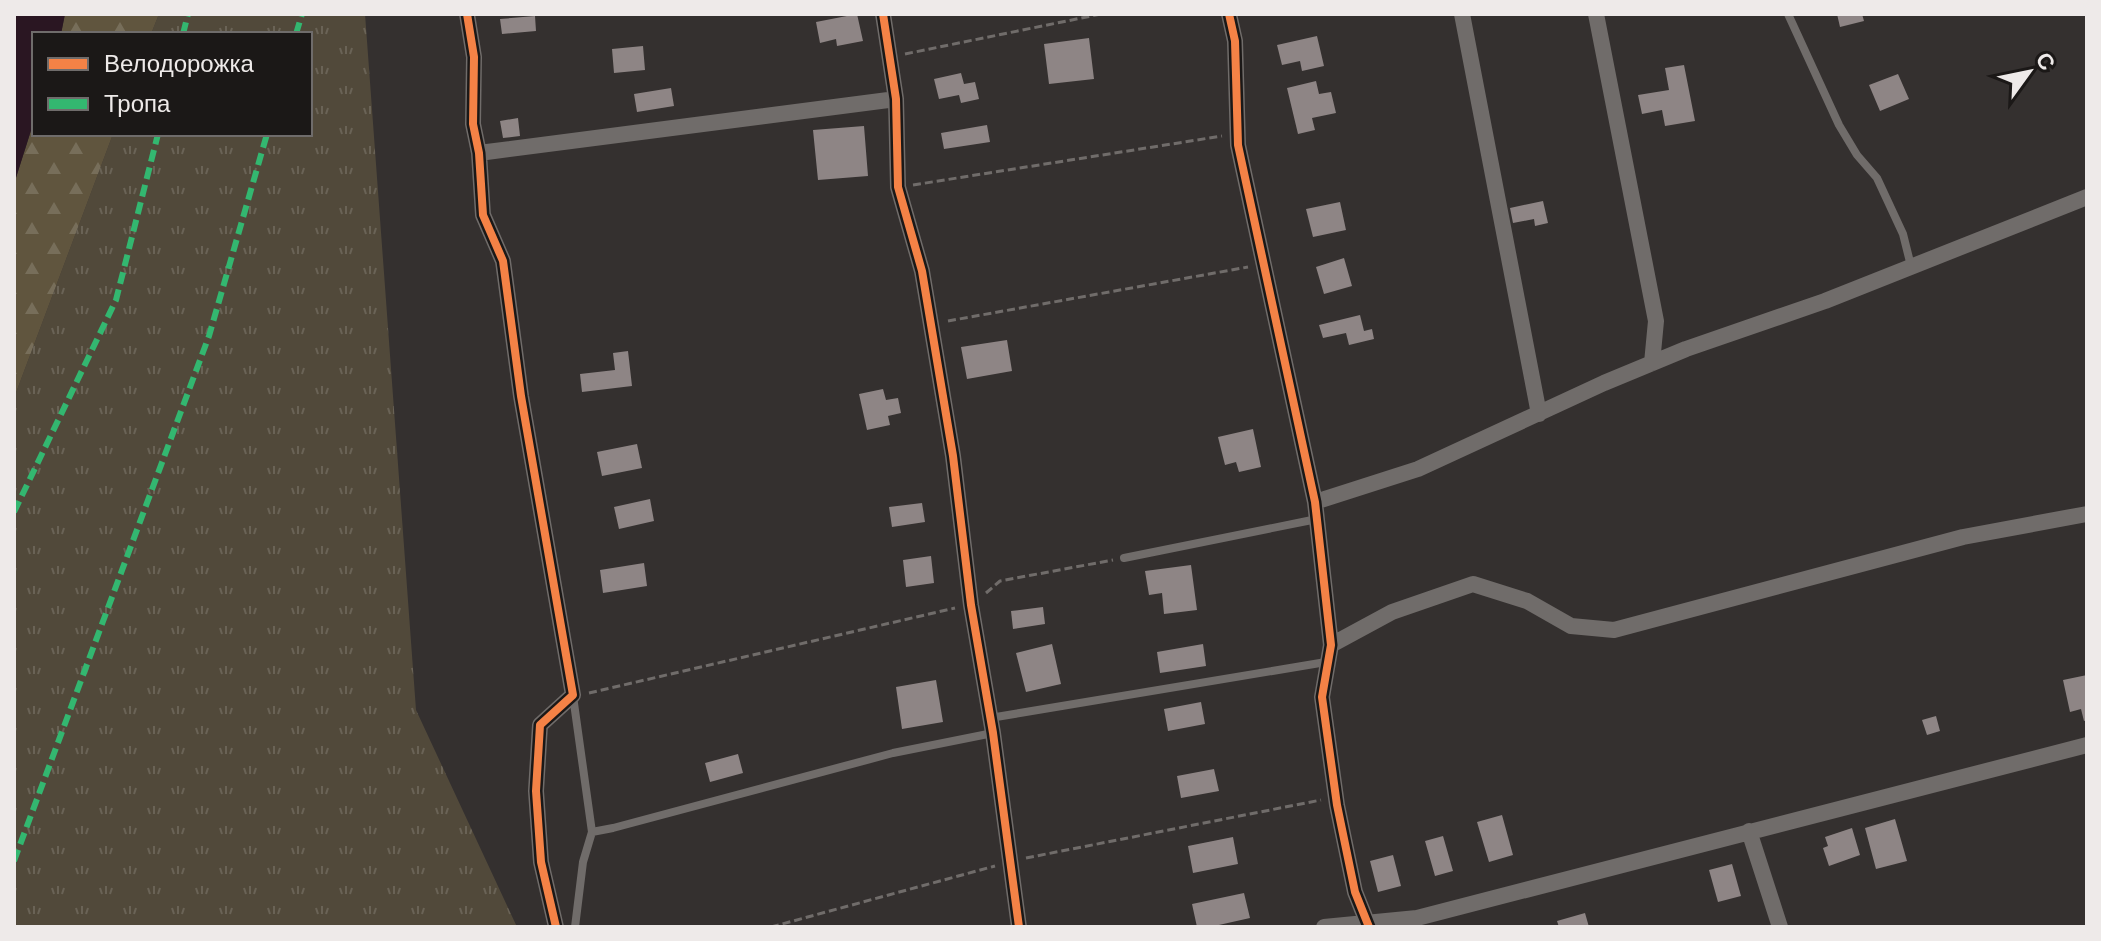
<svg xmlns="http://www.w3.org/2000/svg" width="2101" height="941" font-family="'DM Sans',sans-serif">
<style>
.grass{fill:url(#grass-tufts)}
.forest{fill:url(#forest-firs)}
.water{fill:#2a1622}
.building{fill:#8e8585}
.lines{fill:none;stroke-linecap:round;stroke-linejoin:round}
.path{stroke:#706c6a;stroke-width:3;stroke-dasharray:8 4;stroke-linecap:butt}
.service{stroke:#706c6a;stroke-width:8}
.minor{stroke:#706c6a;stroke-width:16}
.quiet{stroke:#33b770;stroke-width:6;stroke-dasharray:12 6;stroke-linecap:butt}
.cycleway-casing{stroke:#1b1817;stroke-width:13}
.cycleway{stroke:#f48246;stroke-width:8}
</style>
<defs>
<pattern id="grass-tufts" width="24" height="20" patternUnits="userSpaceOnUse" patternTransform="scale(2)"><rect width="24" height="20" fill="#51493a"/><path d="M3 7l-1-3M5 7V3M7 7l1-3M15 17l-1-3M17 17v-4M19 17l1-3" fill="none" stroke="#6a6356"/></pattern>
<pattern id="forest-firs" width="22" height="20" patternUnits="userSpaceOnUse" patternTransform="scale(2)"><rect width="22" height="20" fill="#60553e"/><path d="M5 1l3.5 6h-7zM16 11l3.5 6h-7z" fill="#776e5a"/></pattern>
</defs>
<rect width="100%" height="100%" fill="#34302f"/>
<!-- grass -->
<path class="grass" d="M 159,14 L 365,14 L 416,710 L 517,927 L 14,927 L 14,398 L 113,134 L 310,134 L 310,34 L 151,34 Z"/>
<!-- forest -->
<path class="forest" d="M 65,14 L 159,14 L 151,34 L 61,34 Z
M 34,121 L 34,134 L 113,134 L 14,398 L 14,184 Z"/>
<!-- water -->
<path class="water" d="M 14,14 L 65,14 L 61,34 L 34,34 L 34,121 L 14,184 Z"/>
<!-- building -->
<path class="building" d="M 857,14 L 863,41 L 837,46 L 836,39 L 820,43 L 816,22 Z
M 1837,14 L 1862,14 L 1864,21 L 1840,27 Z
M 535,16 L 536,31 L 502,34 L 500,19 Z
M 1317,36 L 1324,66 L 1302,71 L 1300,61 L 1282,65 L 1277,45 Z
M 1089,38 L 1094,79 L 1049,84 L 1044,44 Z
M 643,46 L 645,70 L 614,73 L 612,49 Z
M 1684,65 L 1695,121 L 1665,126 L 1662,110 L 1642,114 L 1638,95 L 1669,90 L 1665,68 Z
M 961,73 L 964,84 L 975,82 L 979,99 L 961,103 L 959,95 L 939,99 L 934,79 Z
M 1898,74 L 1909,99 L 1880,111 L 1869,85 Z
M 1316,81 L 1319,94 L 1331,92 L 1336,113 L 1312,118 L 1315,130 L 1298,134 L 1287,88 Z
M 671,88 L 674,106 L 637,112 L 634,94 Z
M 518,118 L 520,136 L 503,138 L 500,121 Z
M 987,125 L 990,142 L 944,149 L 941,133 Z
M 864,126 L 868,176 L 818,180 L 813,130 Z
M 1543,201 L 1548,223 L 1535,226 L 1534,219 L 1513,223 L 1510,208 Z
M 1340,202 L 1346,230 L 1313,237 L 1306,209 Z
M 1344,258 L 1352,286 L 1324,294 L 1316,267 Z
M 1360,315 L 1364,331 L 1372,329 L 1374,339 L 1349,345 L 1346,333 L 1323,338 L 1319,325 Z
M 1007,340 L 1012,371 L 967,379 L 961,347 Z
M 628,351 L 632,386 L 582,392 L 580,374 L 615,370 L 613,353 Z
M 883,389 L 886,400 L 898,398 L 901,413 L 888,416 L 890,425 L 867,430 L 859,394 Z
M 1253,429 L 1261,467 L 1239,472 L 1236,462 L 1225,465 L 1218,437 Z
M 637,444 L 642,468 L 602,476 L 597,452 Z
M 650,499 L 654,521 L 619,529 L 614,507 Z
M 922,503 L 925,522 L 892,527 L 889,507 Z
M 931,556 L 934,583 L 906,587 L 903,560 Z
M 644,563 L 647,586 L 603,593 L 600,570 Z
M 1191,565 L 1197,610 L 1164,614 L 1162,593 L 1149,595 L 1145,571 Z
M 1043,607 L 1045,624 L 1013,629 L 1011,611 Z
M 1052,644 L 1061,684 L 1026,692 L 1016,653 Z
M 1203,644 L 1206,666 L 1160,673 L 1157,652 Z
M 2087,675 L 2087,720 L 2084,721 L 2081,709 L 2070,712 L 2063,680 Z
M 936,680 L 943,722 L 902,729 L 896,687 Z
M 1201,702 L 1205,724 L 1168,731 L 1164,709 Z
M 1936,716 L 1940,731 L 1927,735 L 1922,720 Z
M 738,754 L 743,773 L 710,782 L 705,763 Z
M 1214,769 L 1219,791 L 1181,798 L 1177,776 Z
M 1502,815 L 1513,855 L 1489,862 L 1477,822 Z
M 1895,819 L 1907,861 L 1876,869 L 1865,828 Z
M 1852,828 L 1860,855 L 1829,866 L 1823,848 L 1828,846 L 1825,837 Z
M 1443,836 L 1453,871 L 1435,876 L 1425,841 Z
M 1233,837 L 1238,864 L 1193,873 L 1188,846 Z
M 1393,855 L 1401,886 L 1378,892 L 1370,861 Z
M 1732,864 L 1741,896 L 1718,902 L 1709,870 Z
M 1244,893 L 1250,918 L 1210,927 L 1197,927 L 1192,904 Z
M 1585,913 L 1589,927 L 1559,927 L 1557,921 Z"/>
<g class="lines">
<!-- path -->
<path class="path" d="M 905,54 L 1101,14
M 913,185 L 1222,136
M 948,321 L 1248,267
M 986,593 L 1000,581 L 1113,560
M 589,693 L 955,608
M 1026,858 L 1321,800
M 771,927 L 995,866"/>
<!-- service -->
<path class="service" d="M 1788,14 L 1839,125 L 1857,155 L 1877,178 L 1903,234 L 1911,266
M 1124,558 L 1317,519
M 573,696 L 592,832 L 583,862 L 575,927
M 990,718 L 1326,662
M 592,832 L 613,828 L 893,753 L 993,733"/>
<!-- minor -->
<path class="minor" d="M 467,14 L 474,57 L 473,124 L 479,153 L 483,215 L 503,261 L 521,396 L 573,695 L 540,725 L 536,791 L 541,862 L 556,927
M 883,14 L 896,99 L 898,187 L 922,271 L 953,456 L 971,605 L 993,733 L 1019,927
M 1229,14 L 1235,41 L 1238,145 L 1315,502 L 1331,645 L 1322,697 L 1337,805 L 1355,892 L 1369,927
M 1462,14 L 1539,414
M 1596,14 L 1656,321 L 1652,363
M 479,153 L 896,99
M 1315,502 L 1418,469 L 1604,383 L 1686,349 L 1825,301 L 2087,197
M 1331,645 L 1392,612 L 1473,584 L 1527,601 L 1571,626 L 1614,630 L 1963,537 L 2087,514
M 1749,831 L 1780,927
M 1324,927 L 1417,918 L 2087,745"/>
<!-- quiet -->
<path class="quiet" d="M 183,34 L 188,14
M 296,34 L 302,14
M 14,512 L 116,300 L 158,134
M 14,861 L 209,336 L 267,134"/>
<defs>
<path id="cycleway" d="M 467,14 L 474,57 L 473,124 L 479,153 L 483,215 L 503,261 L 521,396 L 573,695 L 540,725 L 536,791 L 541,862 L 556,927
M 883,14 L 896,99 L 898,187 L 922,271 L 953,456 L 971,605 L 993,733 L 1019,927
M 1229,14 L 1235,41 L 1238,145 L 1315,502 L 1331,645 L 1322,697 L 1337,805 L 1355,892 L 1369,927"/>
</defs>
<!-- cycleway casing -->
<use href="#cycleway" class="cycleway-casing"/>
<!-- cycleway -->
<use href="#cycleway" class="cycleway"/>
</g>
<!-- border -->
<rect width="2101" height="941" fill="none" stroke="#eeeae9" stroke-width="32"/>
<!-- legend -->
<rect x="32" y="32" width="280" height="104" fill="#1b1817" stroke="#6f6c6b" stroke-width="2"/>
<rect x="48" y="58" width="40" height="12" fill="#f48246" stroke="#6f6c6b" stroke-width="2"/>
<text x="104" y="72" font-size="24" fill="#eeeae9">Велодорожка</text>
<rect x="48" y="98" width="40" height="12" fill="#33b770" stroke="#6f6c6b" stroke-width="2"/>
<text x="104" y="112" font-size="24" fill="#eeeae9">Тропа</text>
<!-- north arrow -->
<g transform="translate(2029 72) rotate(57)" stroke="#1b1817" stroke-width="6" paint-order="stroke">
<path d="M0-6L14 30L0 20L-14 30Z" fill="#eeeae9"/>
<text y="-12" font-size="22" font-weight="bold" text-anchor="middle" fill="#eeeae9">С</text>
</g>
</svg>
